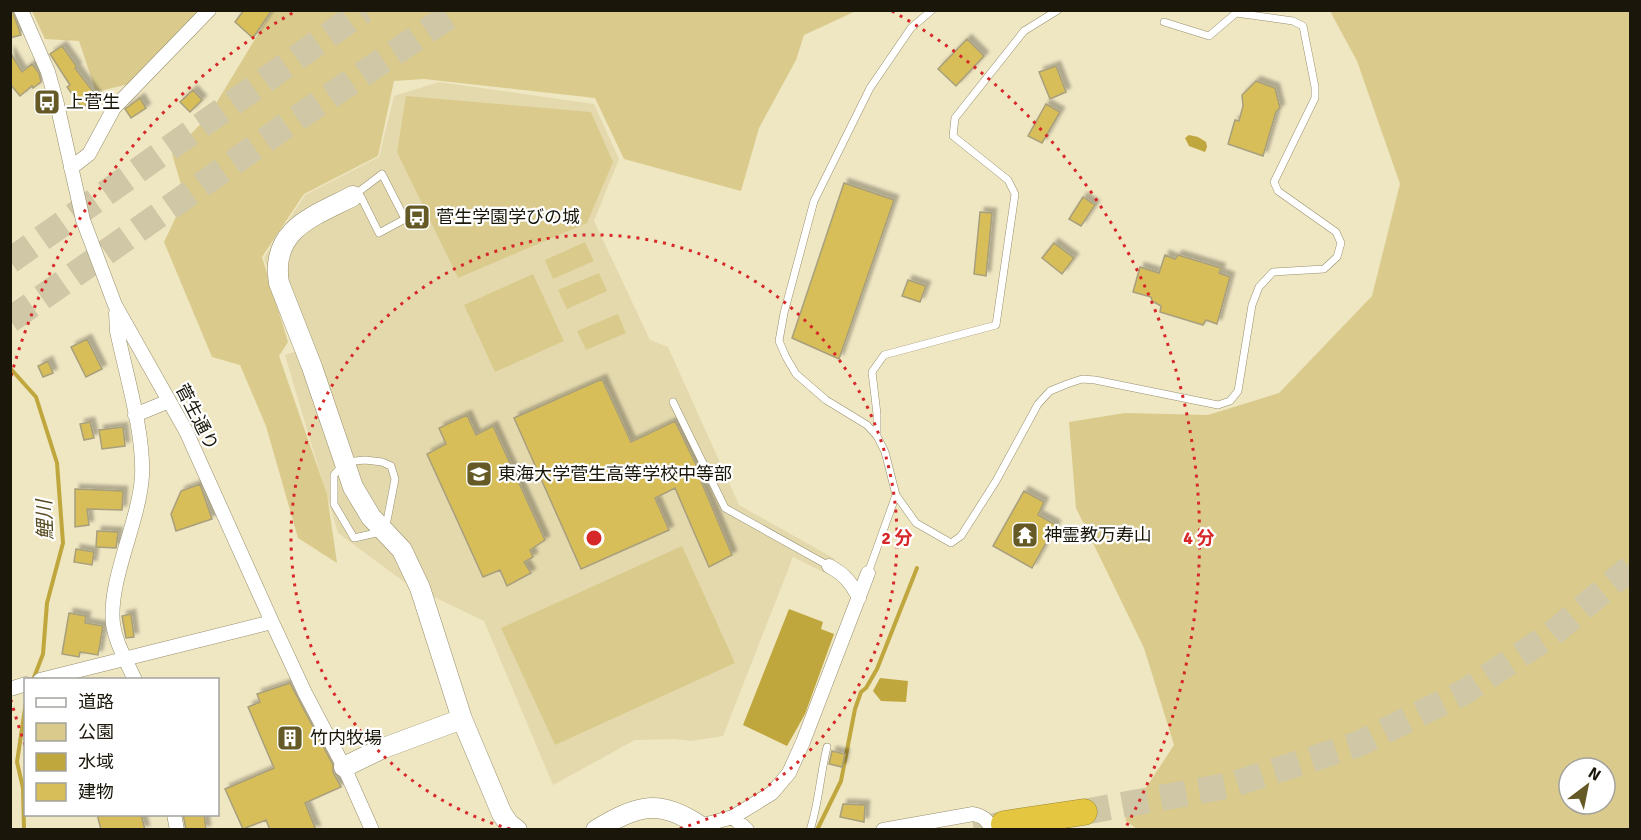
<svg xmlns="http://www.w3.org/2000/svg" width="1641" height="840" font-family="Signika,'Noto Sans JP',sans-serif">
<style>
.built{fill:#e4d9ad}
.green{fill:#dacb8d;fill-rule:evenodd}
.water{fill:#bfa63d}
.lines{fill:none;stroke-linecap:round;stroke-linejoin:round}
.stream{stroke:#bfa63d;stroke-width:4}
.building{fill:#d8be58;stroke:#a89f7d;stroke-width:1.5;filter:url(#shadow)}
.highway-tunnel{stroke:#cfc7a6;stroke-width:26;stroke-dasharray:26 13;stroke-linecap:butt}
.lane-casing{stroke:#978f6d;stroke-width:8}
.street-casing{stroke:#978f6d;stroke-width:15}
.secondary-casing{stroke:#978f6d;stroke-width:21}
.highway-casing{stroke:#9e892e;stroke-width:27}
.lane{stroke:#fff;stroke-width:7}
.street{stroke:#fff;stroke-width:14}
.secondary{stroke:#fff;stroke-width:20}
.highway{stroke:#e5c641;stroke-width:26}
.ring{fill:none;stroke:#d62828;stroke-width:3;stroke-dasharray:3 6}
.labels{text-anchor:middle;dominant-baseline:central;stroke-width:4.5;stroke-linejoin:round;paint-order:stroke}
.poi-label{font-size:18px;fill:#1a170a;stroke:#fff;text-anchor:start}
.street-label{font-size:18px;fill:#1a170a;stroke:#fff}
.water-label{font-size:20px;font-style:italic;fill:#584d23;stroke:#fff}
.centre{fill:#d62828;stroke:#fff;stroke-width:3}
.ring-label{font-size:18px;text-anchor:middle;font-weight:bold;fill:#d62828;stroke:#fff;stroke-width:4.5;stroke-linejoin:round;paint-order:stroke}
</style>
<defs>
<filter id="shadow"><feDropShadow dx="4.5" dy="-4.5" stdDeviation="1.5" flood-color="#0004"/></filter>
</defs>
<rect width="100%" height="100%" fill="#efe6c2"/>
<!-- built -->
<path class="built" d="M 439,82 L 594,104 L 619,159 L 594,221 L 650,340 L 668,347 L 739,505 L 835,559 L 827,574 L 793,557 L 723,736 L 691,741 L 675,739 L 635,740 L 553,785 L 484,621 L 407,584 L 338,533 L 285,355 L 297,351 L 264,258 L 305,195 L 379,157 L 394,96 Z"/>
<!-- green -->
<path class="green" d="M 32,11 L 209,11 L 149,79 L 96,92 L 79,41 L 45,39 Z
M 272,11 L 856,11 L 804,35 L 796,60 L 759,128 L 741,191 L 624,159 L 595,98 L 424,79 L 394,81 L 378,156 L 304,194 L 262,257 L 288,342 L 279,356 L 327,494 L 337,563 L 298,538 L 266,426 L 240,365 L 212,357 L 164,242 L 185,198 L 172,154 L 209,115 Z
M 1330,11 L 1630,11 L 1630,829 L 1138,830 L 1125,820 L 1174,745 L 1144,648 L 1076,508 L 1069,422 L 1125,413 L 1208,415 L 1279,393 L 1372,296 L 1400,184 L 1357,61 ZM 1569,768 L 1605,768 L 1605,804 L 1569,804 Z
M 406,96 L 591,112 L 613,162 L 587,223 L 458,278 L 397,152 Z
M 585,242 L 594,261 L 553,279 L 545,260 Z
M 599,273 L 607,291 L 567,309 L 558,290 Z
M 533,274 L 564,341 L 495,372 L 464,305 Z
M 618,314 L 626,333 L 586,350 L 577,331 Z
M 682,546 L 735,663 L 555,745 L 501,628 Z"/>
<!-- water -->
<path class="water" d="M 1189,135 L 1198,137 L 1206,142 L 1207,147 L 1205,152 L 1189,146 L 1185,138 Z
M 789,609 L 823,622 L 821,629 L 834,634 L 805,714 L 787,746 L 743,725 Z
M 880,678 L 908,681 L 906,702 L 881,701 L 873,691 Z"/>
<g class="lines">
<!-- stream -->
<path class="stream" d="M 10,368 L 36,397 L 57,463 L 63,543 L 47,603 L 43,654 L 33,680
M 24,830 L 23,788 L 17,762 L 26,702
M 817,830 L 841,781 L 855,709 L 861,692 L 866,688 L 877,669 L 917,568"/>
</g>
<!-- building -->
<path class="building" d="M 10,10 L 12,10 L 21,35 L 10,38 Z
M 244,10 L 272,10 L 253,38 L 235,22 Z
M 967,39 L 984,56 L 956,86 L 938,69 Z
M 62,46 L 77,67 L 75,68 L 97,97 L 82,108 L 67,87 L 70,85 L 50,54 Z
M 10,52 L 22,72 L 32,64 L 39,73 L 41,82 L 33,88 L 32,86 L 20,96 L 10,84 Z
M 1056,66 L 1066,92 L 1050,99 L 1039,72 Z
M 1256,81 L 1275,88 L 1280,108 L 1276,112 L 1263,156 L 1228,144 L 1235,120 L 1239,121 L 1243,106 L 1242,95 Z
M 193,90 L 202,100 L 190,112 L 180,102 Z
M 140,98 L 146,108 L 131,118 L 125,109 Z
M 1046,104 L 1060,112 L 1042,143 L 1028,136 Z
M 844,183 L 894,200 L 839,359 L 792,338 Z
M 1083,197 L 1095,205 L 1081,226 L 1069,219 Z
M 980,212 L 992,213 L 986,276 L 974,274 Z
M 1054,243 L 1074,258 L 1062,274 L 1042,258 Z
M 1165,255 L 1175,259 L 1178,255 L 1221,268 L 1219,273 L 1230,277 L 1217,324 L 1206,320 L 1203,325 L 1160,312 L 1161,306 L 1152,301 L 1151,297 L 1133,292 L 1140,267 L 1159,273 Z
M 908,280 L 926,286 L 920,302 L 902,296 Z
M 87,339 L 102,369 L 86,377 L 71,347 Z
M 48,361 L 53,373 L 43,377 L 38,366 Z
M 602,379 L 631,442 L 675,421 L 701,475 L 699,476 L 732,555 L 709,567 L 675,488 L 655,498 L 669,530 L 581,569 L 514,418 Z
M 467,415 L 476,435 L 493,426 L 545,540 L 530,550 L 533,557 L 524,562 L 531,573 L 507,586 L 500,570 L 483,577 L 427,454 L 446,444 L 439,428 Z
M 90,422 L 94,438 L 84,440 L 80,424 Z
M 123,427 L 125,446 L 102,449 L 99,430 Z
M 200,484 L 212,519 L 176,531 L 171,514 L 181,491 Z
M 75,489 L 123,491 L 122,510 L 87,509 L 89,525 L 75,527 Z
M 1024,491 L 1044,502 L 1038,515 L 1056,525 L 1032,568 L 993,546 Z
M 97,531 L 118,532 L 116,548 L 96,547 Z
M 76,549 L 94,552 L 92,565 L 74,562 Z
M 69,613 L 86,616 L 85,623 L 103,626 L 98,655 L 80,652 L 79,657 L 62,654 Z
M 131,614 L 134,637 L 126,638 L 122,616 Z
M 290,683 L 333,765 L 333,772 L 341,787 L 305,803 L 316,830 L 270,830 L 266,820 L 243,829 L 225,789 L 274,768 L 248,707 L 260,702 L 257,694 Z
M 832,751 L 845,754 L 842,767 L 829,764 Z
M 843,804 L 865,805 L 864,822 L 840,817 Z
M 97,814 L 141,814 L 145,830 L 101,830 Z
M 183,814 L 204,814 L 206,830 L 186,830 Z"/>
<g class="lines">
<!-- highway-tunnel -->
<path class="highway-tunnel" d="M 10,261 L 364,10
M 10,320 L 281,129 L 458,10
M 1084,812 L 1231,785 L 1358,744 L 1464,692 L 1552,634 L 1630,568
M 974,830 L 1004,824"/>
<defs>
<path id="lane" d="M 932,10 L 911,28 L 870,88 L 814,201 L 784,313 L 779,341 L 786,357 L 796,374 L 826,400 L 867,425 L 877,436 L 885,452 L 896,495 L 916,523 L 951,543 L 961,536 L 996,481 L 1038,404 L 1050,391 L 1067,384 L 1082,379 L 1095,380 L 1218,405 L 1230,401 L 1238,391 L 1252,305 L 1259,287 L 1273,272 L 1324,269 L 1337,257 L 1341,243 L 1336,232 L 1278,191 L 1274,182 L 1315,98 L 1315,87 L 1303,26 L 1293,21 L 1236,13 L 1209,36 L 1164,22
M 382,174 L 405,219 L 379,233 L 361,197 L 353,196 Z
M 673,402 L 725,508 L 829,566
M 877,436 L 877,414 L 872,372 L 884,355 L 996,325 L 1015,194 L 1008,180 L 953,136 L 955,118 L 1024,31 L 1058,10
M 365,460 L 382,462 L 391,466 L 395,479 L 385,531 L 354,538 L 334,504 L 334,475 L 345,462 Z
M 868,573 L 896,495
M 810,830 C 819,803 820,775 827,747"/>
<path id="street" d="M 21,10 L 48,72 L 57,104 L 83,220 L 115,305 L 186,431 L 272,622 L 305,693 L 344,767 L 372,830
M 71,168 L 89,154 L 114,108 L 209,10
M 116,313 L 117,331 C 126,375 144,432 142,476 C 139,523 108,580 113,624 C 116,644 127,662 135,680
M 135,415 L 169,401
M 829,566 C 844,574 851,582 859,598
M 40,680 L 272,622
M 10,689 L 26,684
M 174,814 L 177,830
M 733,817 L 747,830
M 700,826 L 733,817 L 772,793 L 789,773 L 803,742 L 868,573
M 883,830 L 973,814 C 983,816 987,819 992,830"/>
<path id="secondary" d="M 353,196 C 314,216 270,229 279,283 L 312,367 L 353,487 L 371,517 L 402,550 L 420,588 L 462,719 L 502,814 L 509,824 L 517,830
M 344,767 L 381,749 L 462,719
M 596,830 C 638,805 659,798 700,826 L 702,830"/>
<path id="highway" d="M 1004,824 L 1084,812"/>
</defs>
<!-- lane casing -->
<use href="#lane" class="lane-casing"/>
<!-- street casing -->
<use href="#street" class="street-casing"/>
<!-- secondary casing -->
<use href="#secondary" class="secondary-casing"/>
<!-- highway casing -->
<use href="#highway" class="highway-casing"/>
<!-- lane -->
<use href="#lane" class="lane"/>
<!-- street -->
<use href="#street" class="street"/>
<!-- secondary -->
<use href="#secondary" class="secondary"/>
<!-- highway -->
<use href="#highway" class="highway"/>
</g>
<!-- distance rings -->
<g class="ring">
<path d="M510 829A303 303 0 1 1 678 829"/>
<path d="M25 745A605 605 0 0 1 11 700M11 376A605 605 0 0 1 296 11M892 11A605 605 0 0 1 1126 827"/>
</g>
<!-- icons -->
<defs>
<symbol id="bus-square" viewBox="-11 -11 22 22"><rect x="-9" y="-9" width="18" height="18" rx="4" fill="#655925" stroke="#fff"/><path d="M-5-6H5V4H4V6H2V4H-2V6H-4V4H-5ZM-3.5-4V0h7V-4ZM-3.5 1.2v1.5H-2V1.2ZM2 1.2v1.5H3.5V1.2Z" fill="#fff"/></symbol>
<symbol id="school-square" viewBox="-11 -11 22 22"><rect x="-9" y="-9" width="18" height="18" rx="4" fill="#655925" stroke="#fff"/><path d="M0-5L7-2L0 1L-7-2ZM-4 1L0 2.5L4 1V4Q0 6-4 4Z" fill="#fff"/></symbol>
<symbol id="temple-square" viewBox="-11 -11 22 22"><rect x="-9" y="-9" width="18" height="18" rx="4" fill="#655925" stroke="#fff"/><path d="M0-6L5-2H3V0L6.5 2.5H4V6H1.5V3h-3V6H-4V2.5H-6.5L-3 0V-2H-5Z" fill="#fff"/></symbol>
<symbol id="building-square" viewBox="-11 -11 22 22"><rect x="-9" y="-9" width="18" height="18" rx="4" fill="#655925" stroke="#fff"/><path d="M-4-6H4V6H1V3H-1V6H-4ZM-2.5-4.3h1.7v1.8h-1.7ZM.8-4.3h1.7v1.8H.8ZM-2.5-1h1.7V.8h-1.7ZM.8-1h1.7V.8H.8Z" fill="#fff"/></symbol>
</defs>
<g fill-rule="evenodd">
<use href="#bus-square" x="32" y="87" width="30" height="30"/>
<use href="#bus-square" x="402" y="202" width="30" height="30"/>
<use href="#school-square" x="464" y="459" width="30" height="30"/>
<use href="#temple-square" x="1010" y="520" width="30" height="30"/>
<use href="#building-square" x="275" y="723" width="30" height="30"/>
</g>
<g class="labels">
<!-- poi labels -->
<g class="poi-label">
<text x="66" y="102">上菅生</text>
<text x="436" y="217">菅生学園学びの城</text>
<text x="498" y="474">東海大学菅生高等学校中等部</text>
<text x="1044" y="535">神霊教万寿山</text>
<text x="310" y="738">竹内牧場</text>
</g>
<!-- street labels -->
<g class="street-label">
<text transform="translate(197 417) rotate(63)">菅生通り</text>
</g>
<!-- water labels -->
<g class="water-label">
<text transform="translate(45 520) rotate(-92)">鯉川</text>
</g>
</g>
<circle cx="594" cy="538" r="9" class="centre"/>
<g class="ring-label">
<text x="897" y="544">2 分</text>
<text x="1199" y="544">4 分</text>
</g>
<!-- border -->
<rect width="1641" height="840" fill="none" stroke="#1a170a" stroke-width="24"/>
<!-- legend -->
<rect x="24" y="678" width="195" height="138" fill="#ffffff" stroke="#a3a29d" stroke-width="1.5"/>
<rect x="36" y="698" width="30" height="9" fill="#ffffff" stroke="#a3a29d" stroke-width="1.5"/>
<text x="78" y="708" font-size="18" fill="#1a170a">道路</text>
<rect x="36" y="723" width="30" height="18" fill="#dacb8d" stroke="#a3a29d" stroke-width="1.5"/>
<text x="78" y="738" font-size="18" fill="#1a170a">公園</text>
<rect x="36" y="753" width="30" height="18" fill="#bfa63d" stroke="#a3a29d" stroke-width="1.5"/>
<text x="78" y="768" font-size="18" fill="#1a170a">水域</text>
<rect x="36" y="783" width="30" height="18" fill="#d8be58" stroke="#a3a29d" stroke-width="1.5"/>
<text x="78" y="798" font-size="18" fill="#1a170a">建物</text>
<!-- north arrow -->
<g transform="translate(1587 786) rotate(32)"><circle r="28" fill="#ffffff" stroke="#a3a29d" stroke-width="1.5"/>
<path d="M0-4.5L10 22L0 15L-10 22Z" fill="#655925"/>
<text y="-9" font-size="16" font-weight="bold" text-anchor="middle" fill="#1a170a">N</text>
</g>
</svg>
